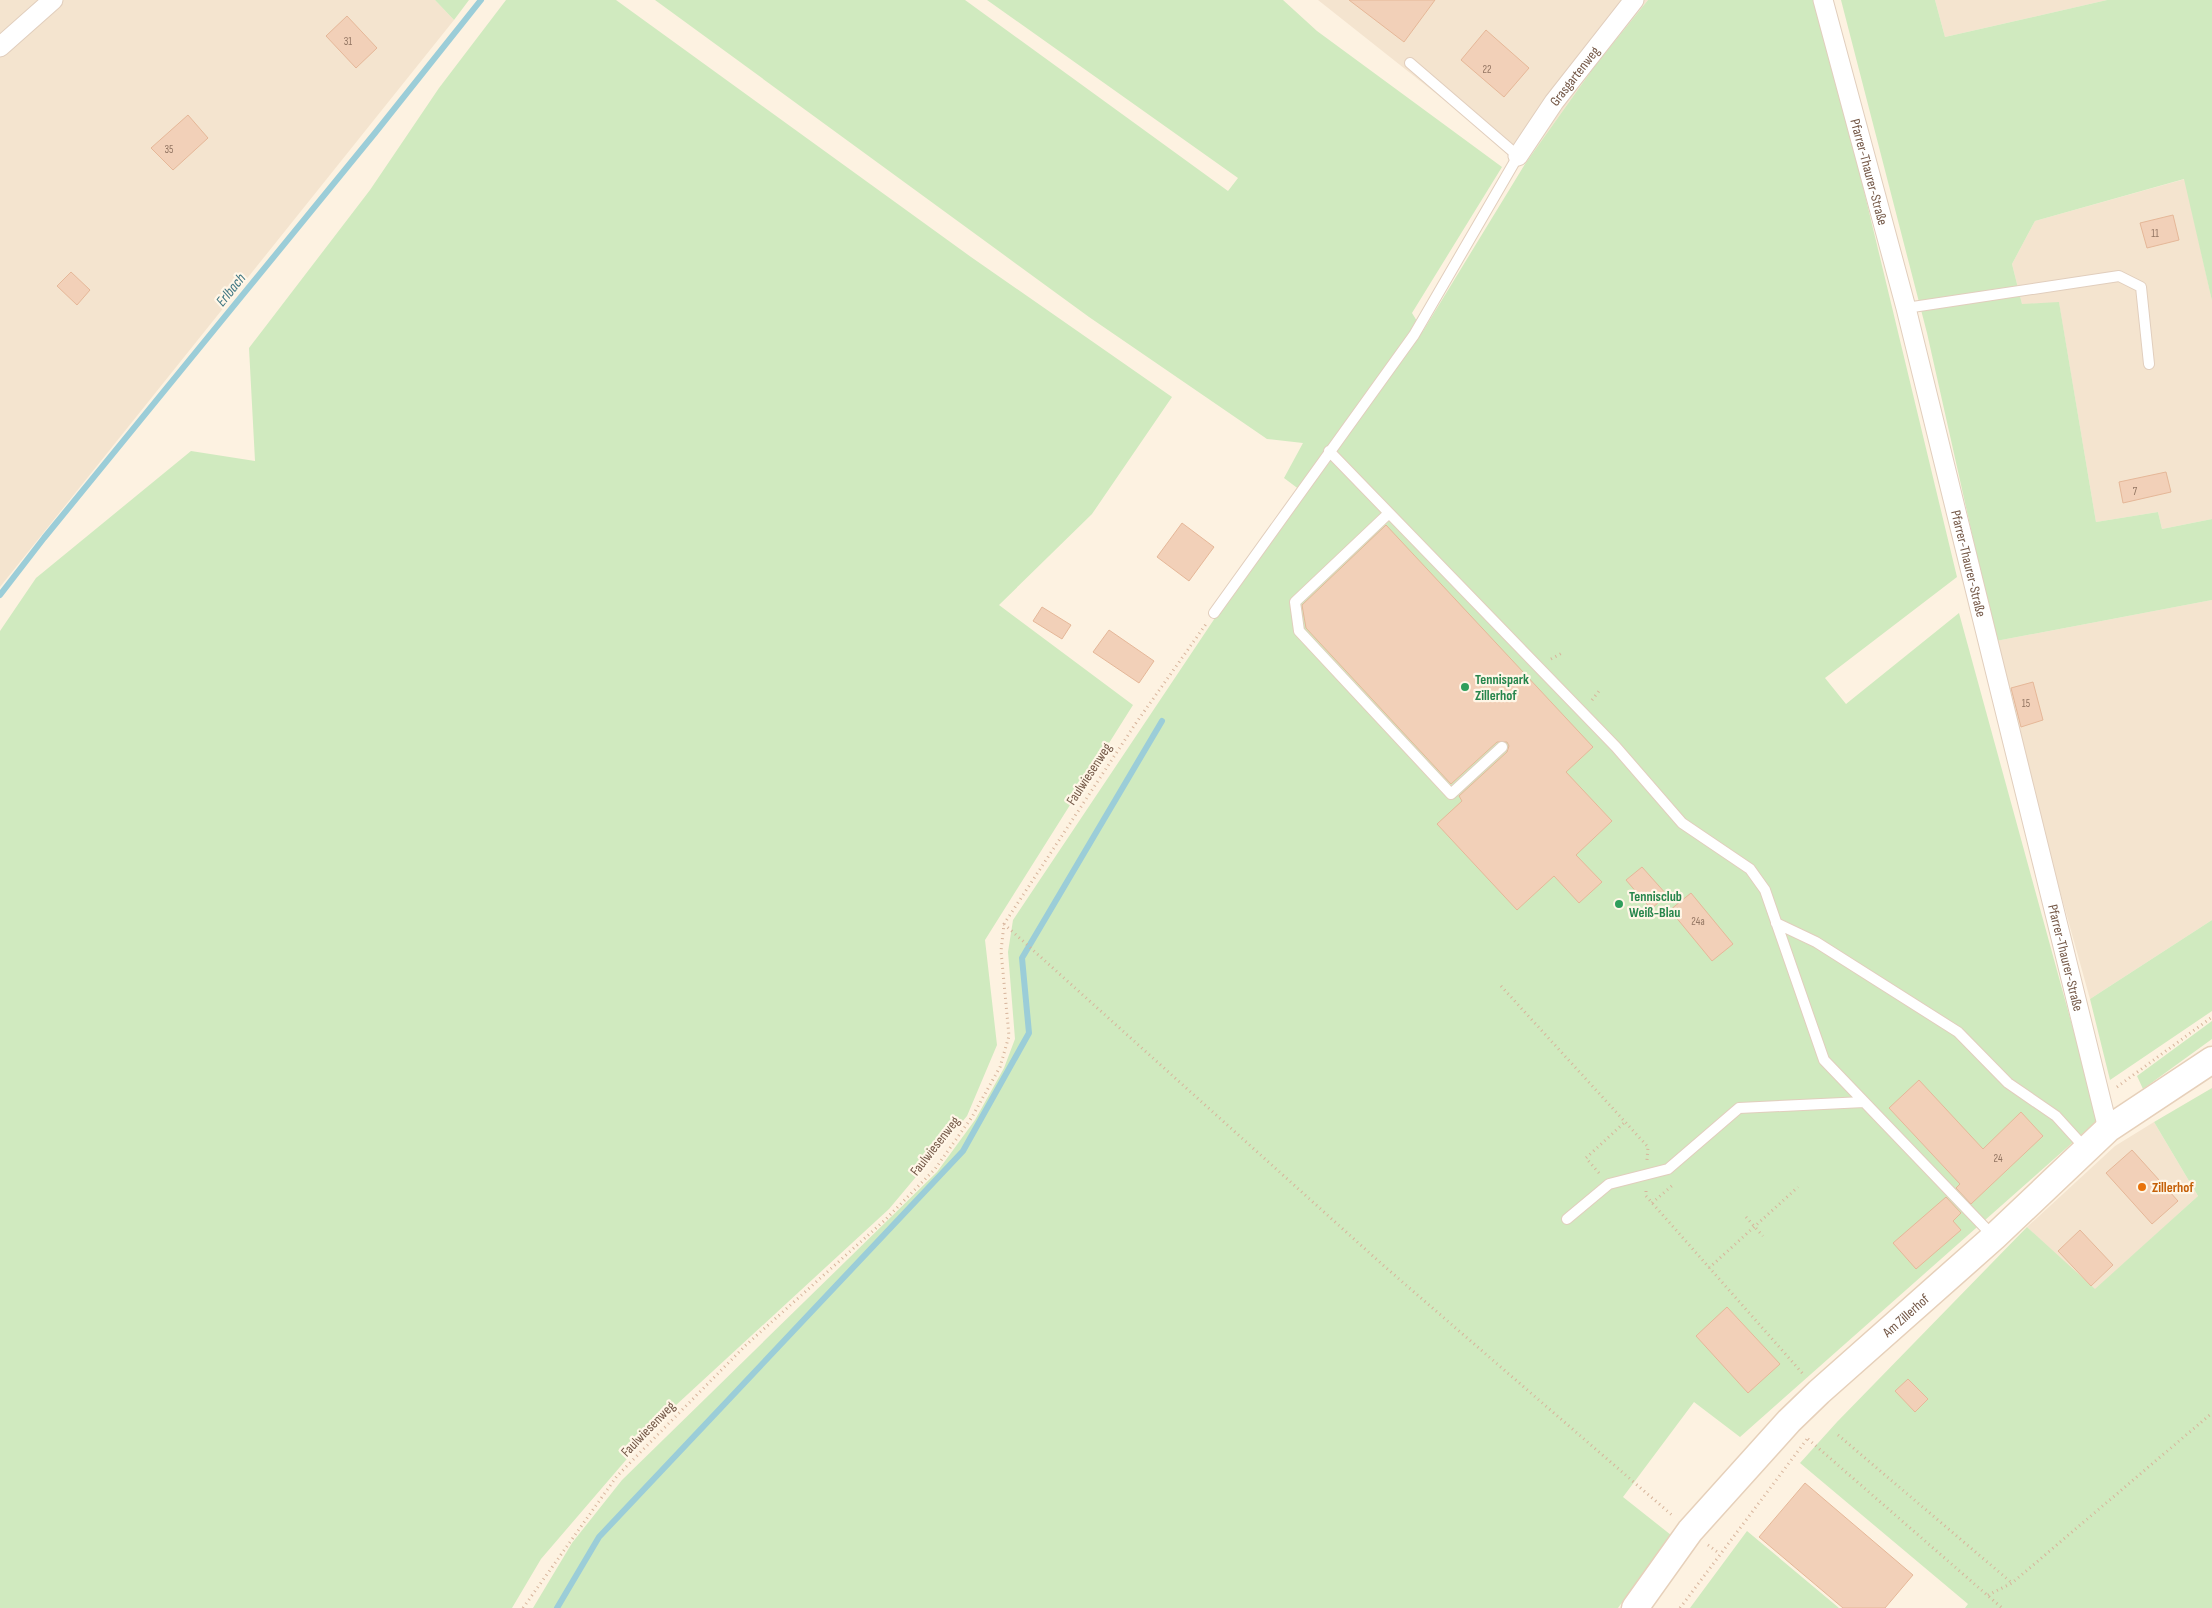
<svg xmlns="http://www.w3.org/2000/svg" width="2212" height="1608" font-family="'Sofia Sans Condensed',sans-serif">
<style>
.residential{fill:#f4e4cf}
.green{fill:#d0eabf}
.lines{fill:none;stroke-linecap:round;stroke-linejoin:round}
.stream{stroke:#9bcdd8;stroke-width:6}
.building{fill:#f2d0b8;stroke:#e5b798}
.lane-casing{stroke:#e1cebd;stroke-width:12}
.street-casing{stroke:#e1cebd;stroke-width:21}
.secondary-casing{stroke:#e6d0ba;stroke-width:29}
.path{stroke:#d7b49b;stroke-width:3;stroke-dasharray:1 4;stroke-linecap:butt}
.lane{stroke:#fff;stroke-width:10}
.street{stroke:#fff;stroke-width:19}
.secondary{stroke:#fff;stroke-width:26}
.leisure-dot{fill:#2e9e5b;stroke:#fff6e7;stroke-width:2}
.food-dot{fill:#e8710a;stroke:#fff6e7;stroke-width:2}
.labels{text-anchor:middle;dominant-baseline:central;stroke-width:4.5;stroke-linejoin:round;paint-order:stroke}
.number-label{font-size:11px;fill:#947663}
.street-label{font-size:14px;fill:#745847;stroke:#fff6e7}
.leisure-label{font-size:14px;font-weight:bold;fill:#27864d;stroke:#fff6e7;text-anchor:start}
.food-label{font-size:14px;font-weight:bold;fill:#c56008;stroke:#fff6e7;text-anchor:start}
.water-label{font-size:15px;font-style:italic;fill:#3e7581;stroke:#fff6e7}
</style>
<rect width="100%" height="100%" fill="#fdf2e1"/>
<!-- residential -->
<path class="residential" d="M 0,0 L 435,0 L 454,20 L 0,587 Z
M 1318,0 L 1648,0 L 1594,67 L 1525,164 Z
M 1935,0 L 2107,0 L 1945,37 Z
M 2185,179 L 2212,301 L 2212,519 L 2162,529 L 2158,512 L 2096,522 L 2059,303 L 2022,304 L 2012,264 L 2035,221 Z
M 2212,600 L 2212,920 L 2090,999 L 2004,690 L 1996,641 Z
M 2154,1122 L 2198,1196 L 2095,1290 L 2027,1227 L 2115,1146 Z"/>
<!-- green -->
<path class="green" d="M 435,0 L 469,0 L 454,20 Z
M 506,0 L 616,0 L 971,257 L 1172,397 L 1092,514 L 999,605 L 1133,705 L 985,940 L 997,1045 L 967,1116 L 889,1209 L 662,1418 L 541,1559 L 512,1608 L 0,1608 L 0,631 L 36,578 L 191,451 L 255,461 L 249,348 L 370,190 L 439,88 Z
M 655,0 L 965,0 L 1228,191 L 1238,178 L 987,0 L 1283,0 L 1317,31 L 1502,167 L 1412,313 L 1423,331 L 1525,164 L 1594,67 L 1648,0 L 1818,0 L 1957,577 L 1825,678 L 1846,704 L 1959,613 L 2098,1120 L 1740,1437 L 1694,1402 L 1623,1497 L 1671,1535 L 1618,1608 L 533,1608 L 572,1543 L 622,1480 L 937,1172 L 975,1120 L 1004,1068 L 1015,1039 L 1008,952 L 1013,920 L 1227,600 L 1304,493 L 1284,478 L 1303,443 L 1267,439 L 1089,317 Z
M 1841,0 L 1935,0 L 1945,37 L 2107,0 L 2212,0 L 2212,301 L 2184,179 L 2035,221 L 2012,264 L 2022,304 L 2059,302 L 2096,522 L 2158,512 L 2162,529 L 2212,519 L 2212,600 L 1996,641 L 1927,333 Z
M 2212,920 L 2212,1011 L 2110,1080 L 2090,999 Z
M 2212,1021 L 2212,1039 L 2143,1089 L 2137,1076 Z
M 2212,1088 L 2212,1608 L 1965,1608 L 1968,1604 L 1800,1463 L 1837,1422 L 2027,1227 L 2095,1289 L 2198,1196 L 2154,1122 Z
M 1747,1531 L 1839,1608 L 1690,1608 Z"/>
<g class="lines">
<!-- stream -->
<path class="stream" d="M 0,595 L 44,538 L 375,133 L 481,0
M 557,1608 L 599,1537 L 963,1151 L 1029,1033 L 1022,958 L 1162,721"/>
</g>
<!-- building -->
<path class="building" d="M 1349,0 L 1435,0 L 1404,42 Z
M 347,16 L 377,48 L 356,68 L 326,36 Z
M 1486,30 L 1529,68 L 1504,97 L 1461,60 Z
M 188,115 L 208,138 L 173,170 L 151,148 Z
M 2173,215 L 2179,240 L 2147,248 L 2140,223 Z
M 71,272 L 90,290 L 77,305 L 57,286 Z
M 2166,472 L 2171,492 L 2123,503 L 2119,482 Z
M 1182,523 L 1214,547 L 1189,581 L 1157,557 Z
M 1386,525 L 1593,747 L 1566,772 L 1612,821 L 1576,855 L 1602,882 L 1579,903 L 1554,876 L 1517,910 L 1437,824 L 1462,801 L 1459,796 L 1507,752 L 1509,746 L 1507,742 L 1497,742 L 1451,784 L 1306,628 L 1302,605 Z
M 1042,607 L 1071,625 L 1062,639 L 1033,621 Z
M 1109,630 L 1154,661 L 1139,683 L 1093,652 Z
M 2033,682 L 2043,720 L 2021,727 L 2011,688 Z
M 1642,867 L 1667,895 L 1651,909 L 1626,880 Z
M 1691,893 L 1733,944 L 1712,961 L 1670,910 Z
M 1919,1080 L 1983,1149 L 2021,1112 L 2043,1136 L 1971,1204 L 1956,1188 L 1960,1184 L 1889,1108 Z
M 2132,1150 L 2178,1201 L 2152,1224 L 2106,1173 Z
M 1946,1197 L 1961,1213 L 1953,1221 L 1961,1230 L 1916,1269 L 1893,1243 Z
M 2080,1230 L 2113,1265 L 2091,1286 L 2058,1251 Z
M 1727,1307 L 1780,1364 L 1748,1393 L 1696,1336 Z
M 1908,1379 L 1928,1399 L 1915,1412 L 1895,1391 Z
M 1805,1483 L 1913,1575 L 1885,1608 L 1843,1608 L 1759,1537 Z"/>
<g class="lines">
<defs>
<path id="lane" d="M 1906,308 L 2119,276 L 2141,287 L 2149,364
M 1329,451 L 1616,747 L 1682,823 L 1750,869 L 1765,890 L 1824,1060 L 1993,1236
M 1389,513 L 1295,602 L 1299,631 L 1451,794 L 1502,747
M 1214,613 L 1414,335 L 1518,156 L 1410,63
M 1776,923 L 1816,942 L 1958,1032 L 2008,1083 L 2056,1116 L 2086,1149
M 1567,1219 L 1609,1184 L 1668,1169 L 1739,1108 L 1864,1102"/>
<g id="street">
<path id="s1" d="M 1823,0 L 1906,308 L 2108,1129"/>
<path d="M 0,47 L 53,0"/>
<path id="s2" d="M 1518,156 L 1554,102 L 1634,0"/>
</g>
<g id="secondary">
<path id="s3" d="M 1635,1608 L 1690,1531 L 1789,1421 L 1819,1392 L 1994,1237 L 2108,1129 L 2212,1060"/>
</g>
</defs>
<!-- lane casing -->
<use href="#lane" class="lane-casing"/>
<!-- street casing -->
<use href="#street" class="street-casing"/>
<!-- secondary casing -->
<use href="#secondary" class="secondary-casing"/>
<!-- path -->
<path class="path" d="M 1551,659 L 1564,652
M 1592,700 L 1599,691
M 1004,924 L 1384,1266 L 1673,1516
M 1501,986 L 1648,1147 L 1647,1160
M 2117,1087 L 2212,1017
M 1599,1173 L 1586,1158 L 1625,1122
M 1646,1191 L 1646,1196 L 1804,1375
M 1652,1203 L 1674,1184
M 1746,1217 L 1763,1236
M 1709,1268 L 1798,1187
M 1838,1435 L 2012,1583
M 1808,1439 L 2002,1608
M 1708,1545 L 1720,1554
M 1988,1595 L 2012,1583 L 2212,1413
M 523,1608 L 617,1476 L 746,1345 L 885,1220 L 935,1169 L 972,1117 L 1000,1067 L 1009,1036 L 1001,951 L 1004,924 L 1136,723 L 1206,624
M 1680,1608 L 1807,1439"/>
<!-- lane -->
<use href="#lane" class="lane"/>
<!-- street -->
<use href="#street" class="street"/>
<!-- secondary -->
<use href="#secondary" class="secondary"/>
</g>
<!-- markers -->
<g class="leisure-dot">
<circle cx="1465" cy="687" r="5"/>
<circle cx="1619" cy="904" r="5"/>
</g>
<circle class="food-dot" cx="2142" cy="1187" r="5"/>
<g class="labels">
<!-- number labels -->
<g class="number-label">
<text x="348" y="41">31</text>
<text x="1487" y="69">22</text>
<text x="169" y="149">35</text>
<text x="2155" y="233">11</text>
<text x="2135" y="491">7</text>
<text x="2026" y="703">15</text>
<text x="1698" y="921">24a</text>
<text x="1998" y="1158">24</text>
</g>
<!-- street labels -->
<g class="street-label">
<text stroke="none"><textPath href="#s2" startOffset="98">Grasgartenweg</textPath></text>
<text stroke="none"><textPath href="#s1" startOffset="178">Pfarrer-Thaurer-Straße</textPath></text>
<text stroke="none"><textPath href="#s1" startOffset="582">Pfarrer-Thaurer-Straße</textPath></text>
<text transform="translate(1089 774) rotate(-57)">Faulwiesenweg</text>
<text stroke="none"><textPath href="#s1" startOffset="988">Pfarrer-Thaurer-Straße</textPath></text>
<text transform="translate(935 1146) rotate(-52)">Faulwiesenweg</text>
<text stroke="none"><textPath href="#s3" startOffset="400">Am Zillerhof</textPath></text>
<text transform="translate(648 1429) rotate(-46)">Faulwiesenweg</text>
</g>
<!-- leisure labels -->
<g class="leisure-label">
<text x="1475" y="679">Tennispark<tspan x="1475" dy="16">Zillerhof</tspan></text>
<text x="1629" y="896">Tennisclub<tspan x="1629" dy="16">Weiß-Blau</tspan></text>
</g>
<!-- food labels -->
<g class="food-label">
<text x="2152" y="1187">Zillerhof</text>
</g>
<!-- water labels -->
<g class="water-label">
<text transform="translate(231 290) rotate(-51)">Erlbach</text>
</g>
</g>
</svg>
